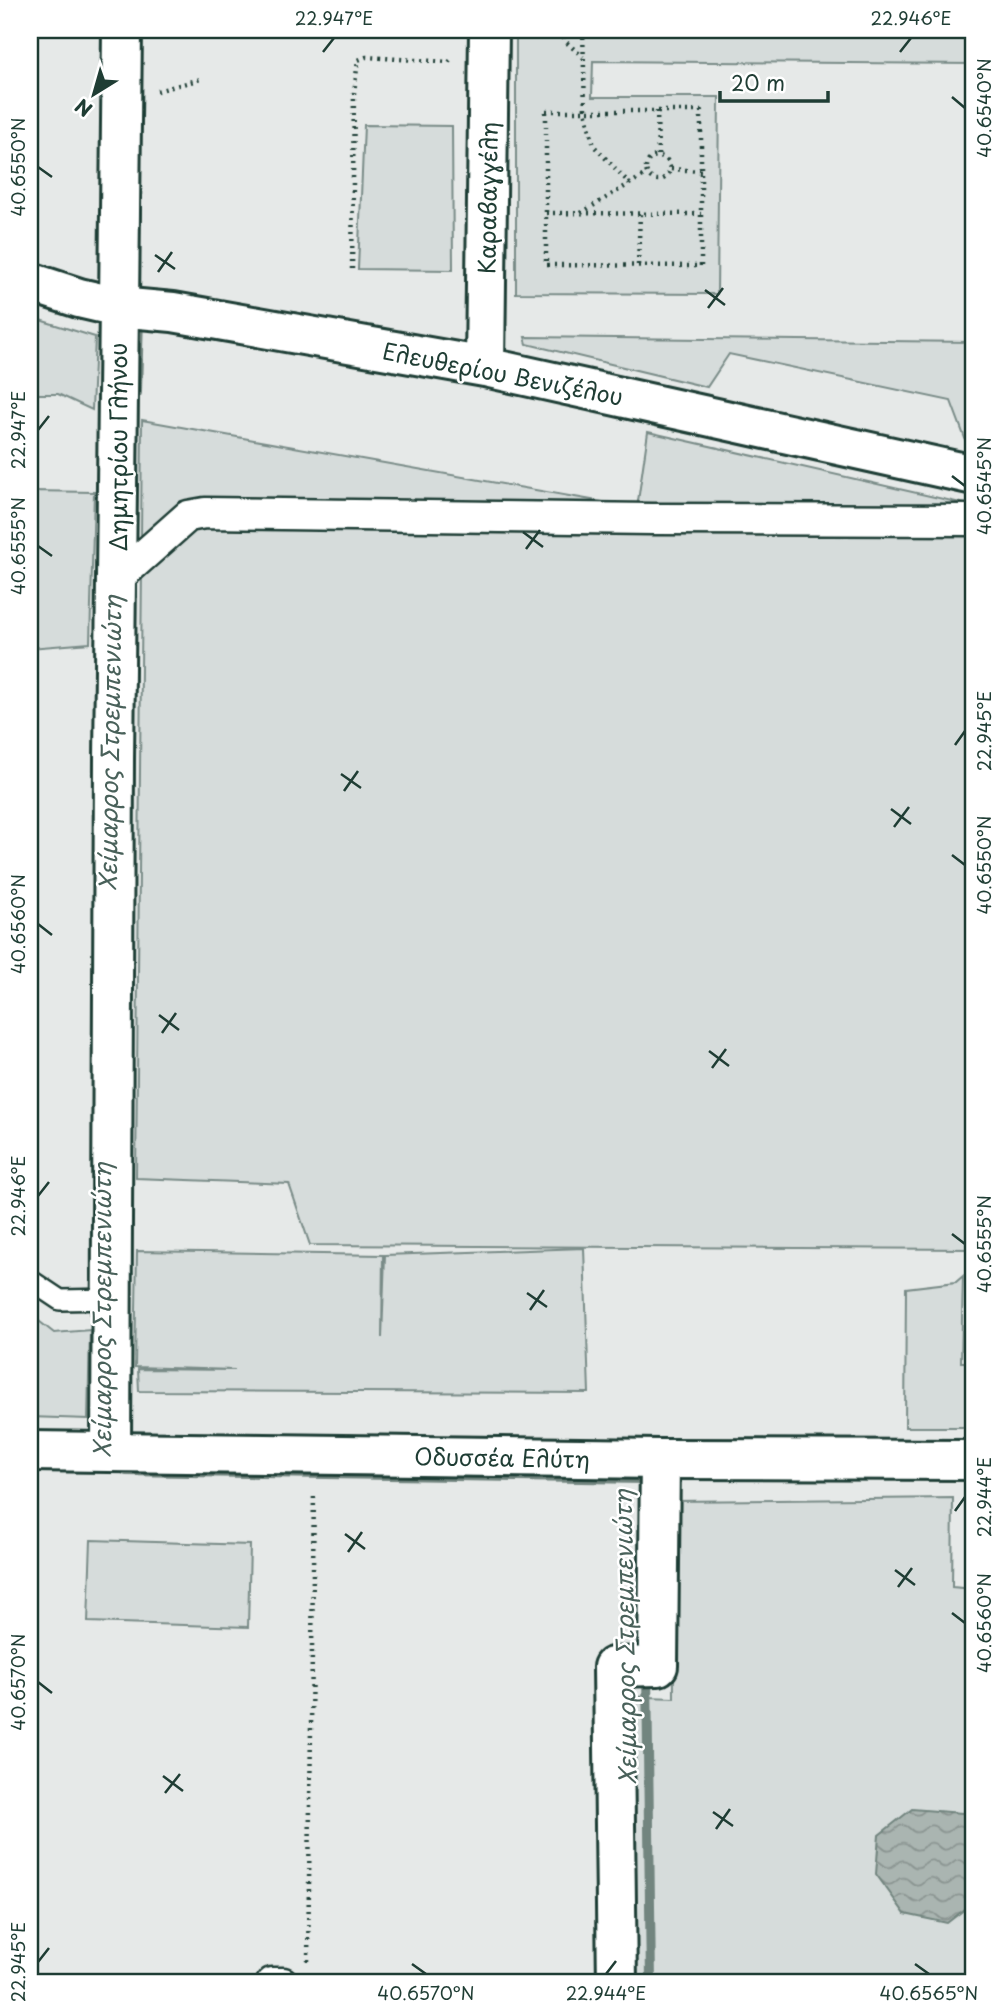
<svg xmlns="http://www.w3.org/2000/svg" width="1004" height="2013" font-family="'Playpen Sans',sans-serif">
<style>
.built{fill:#e6e9e8}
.green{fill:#d6dcdb;stroke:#7a8c88;stroke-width:2}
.water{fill:url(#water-waves);stroke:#72857f;stroke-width:2}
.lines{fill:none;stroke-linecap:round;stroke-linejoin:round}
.stream{stroke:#72857f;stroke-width:10}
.service-casing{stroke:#1f3d34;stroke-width:24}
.pedestrian-casing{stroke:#1f3d34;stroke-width:35}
.minor-casing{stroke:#1f3d34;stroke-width:44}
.tertiary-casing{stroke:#1f3d34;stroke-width:44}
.path{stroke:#1f3d34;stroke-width:4.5;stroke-dasharray:2 5;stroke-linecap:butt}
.service{stroke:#fff;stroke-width:19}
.pedestrian{stroke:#fff;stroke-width:30}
.minor{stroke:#fff;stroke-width:38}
.tertiary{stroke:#fff;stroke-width:38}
.ticks{fill:none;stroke:#1f3d34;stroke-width:2.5}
.labels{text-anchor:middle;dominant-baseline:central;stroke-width:5;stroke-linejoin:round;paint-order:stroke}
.street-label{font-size:23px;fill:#1f3d34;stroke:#fff}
.water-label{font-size:24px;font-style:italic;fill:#49615a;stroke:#fff}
.neatline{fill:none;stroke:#1f3d34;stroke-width:2.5}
.ticks-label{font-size:18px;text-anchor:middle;fill:#1f3d34}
</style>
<defs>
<pattern id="water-waves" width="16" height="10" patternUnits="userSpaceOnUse" patternTransform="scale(1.75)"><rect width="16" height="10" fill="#aab5b1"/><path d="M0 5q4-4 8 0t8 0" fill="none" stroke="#8a9491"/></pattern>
</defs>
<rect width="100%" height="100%" fill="#f6f7f7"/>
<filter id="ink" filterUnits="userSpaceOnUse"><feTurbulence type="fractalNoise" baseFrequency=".0143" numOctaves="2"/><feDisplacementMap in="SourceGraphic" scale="14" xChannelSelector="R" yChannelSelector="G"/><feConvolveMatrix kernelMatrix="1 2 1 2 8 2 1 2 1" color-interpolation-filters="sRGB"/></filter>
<g filter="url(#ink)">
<!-- built -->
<path class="built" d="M 30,30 L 974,30 L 974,1983 L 30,1983 Z"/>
<!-- green -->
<path class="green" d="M 516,30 L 974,30 L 974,64 L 593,61 L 592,97 L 719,97 L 717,294 L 516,293 Z
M 364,125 L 452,126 L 453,270 L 358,269 Z
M 30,317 L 95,337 L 92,410 L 58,394 L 30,394 Z
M 525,337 L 974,342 L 974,442 L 966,441 L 951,401 L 729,354 L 707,387 L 527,344 Z
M 142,420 L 637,508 L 648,432 L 974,506 L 974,508 L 638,508 L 632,511 L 613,514 L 192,509 L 179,513 L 146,544 L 142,544 L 141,538 Z
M 30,491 L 94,492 L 90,643 L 30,648 Z
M 191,520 L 974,531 L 974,1249 L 310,1245 L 289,1184 L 136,1178 L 142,568 Z
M 584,1248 L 589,1393 L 139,1391 L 138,1369 L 235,1370 L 135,1367 L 137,1251 L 383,1255 L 382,1338 L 385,1255 Z
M 963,1276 L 961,1362 L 974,1362 L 974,1427 L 905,1427 L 906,1288 L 956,1282 Z
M 30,1314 L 54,1333 L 90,1330 L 88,1419 L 30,1417 Z
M 953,1498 L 952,1587 L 974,1589 L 974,1983 L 624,1983 L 619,1696 L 674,1698 L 673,1501 Z
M 91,1540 L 250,1545 L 248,1627 L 88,1622 Z"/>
<!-- water -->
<path class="water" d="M 974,1805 L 974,1902 L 947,1923 L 905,1914 L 876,1874 L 879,1835 L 912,1809 L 962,1813 Z"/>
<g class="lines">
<!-- stream -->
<path class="stream" d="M 137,393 L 139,314
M 126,1471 L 645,1479 L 645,1487
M 647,1671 L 651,1983"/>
<defs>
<path id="service" d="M 30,1280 L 60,1300 L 113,1299"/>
<path id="pedestrian" d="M 117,579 L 188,516 L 205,513 L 652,519 L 974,520
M 272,1983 L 283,1983"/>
<path id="minor" d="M 30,282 L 79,298 L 118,307 L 173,312 L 485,367 L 974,475
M 485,367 L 489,30
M 111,1452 L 114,759 L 122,30
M 617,1983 L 613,1667 L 658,1666 L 660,1459"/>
<path id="tertiary" d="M 30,1451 L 660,1459 L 974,1460"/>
</defs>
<!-- service casing -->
<use href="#service" class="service-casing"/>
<!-- pedestrian casing -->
<use href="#pedestrian" class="pedestrian-casing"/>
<!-- minor casing -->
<use href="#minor" class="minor-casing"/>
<!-- tertiary casing -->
<use href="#tertiary" class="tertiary-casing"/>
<!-- path -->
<path class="path" d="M 562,30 L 565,41 L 583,57
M 583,30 L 585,111 L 594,146 L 630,184
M 157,91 L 201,79
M 546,111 L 701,111 L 701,266 L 546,265 Z
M 657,111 L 658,155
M646 168a12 12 0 1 1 24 0a12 12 0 1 1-24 0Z
M 671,169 L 701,171
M 546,213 L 701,214
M 581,213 L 646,174
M 638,265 L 640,214
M 352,269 L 354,93 L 358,60 L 366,57 L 449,62 L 452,59
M 308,1961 L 314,1492"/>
<!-- service -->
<use href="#service" class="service"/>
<!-- pedestrian -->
<use href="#pedestrian" class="pedestrian"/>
<!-- minor -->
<use href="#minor" class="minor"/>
<!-- tertiary -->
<use href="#tertiary" class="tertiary"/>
</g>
</g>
<!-- ticks -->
<path class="ticks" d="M 323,52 L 334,38M 900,52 L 911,38M 952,97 L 965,108M 38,167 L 52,177M 155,255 L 175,269M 158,272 L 172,252M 705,290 L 725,305M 708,308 L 723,288M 38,430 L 49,416M 952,476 L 965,486M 523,532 L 543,547M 38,546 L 52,556M 526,549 L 540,530M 955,745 L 965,731M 341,774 L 361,788M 344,791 L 358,771M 891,809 L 911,824M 894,827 L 909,807M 952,855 L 965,865M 38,924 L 52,935M 159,1015 L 179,1030M 162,1033 L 176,1013M 709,1051 L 729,1066M 712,1068 L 726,1049M 38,1196 L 49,1182M 952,1234 L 965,1244M 527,1293 L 547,1307M 530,1310 L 544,1290M 955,1511 L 965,1497M 345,1534 L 365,1549M 348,1552 L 362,1532M 895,1570 L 915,1585M 898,1587 L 912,1568M 952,1613 L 965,1623M 38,1682 L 52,1693M 163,1776 L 183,1791M 165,1793 L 180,1774M 713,1812 L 733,1826M 716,1829 L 730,1809M 38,1962 L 49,1948M 412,1964 L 426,1974M 915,1964 L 929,1974M 606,1974 L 616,1961"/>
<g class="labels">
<!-- street labels -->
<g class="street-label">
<text transform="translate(487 198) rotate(-89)">Καραβαγγέλη</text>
<text transform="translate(503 373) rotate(11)">Ελευθερίου Βενιζέλου</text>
<text transform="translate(117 447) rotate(-90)">Δημητρίου Γλήνου</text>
<text transform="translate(502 1457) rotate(1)">Οδυσσέα Ελύτη</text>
</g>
<!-- water labels -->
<g class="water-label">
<text transform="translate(109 743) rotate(-89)">Χείμαρρος Στρεμπενιώτη</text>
<text transform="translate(101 1310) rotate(-90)">Χείμαρρος Στρεμπενιώτη</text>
<text transform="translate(624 1637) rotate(-91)">Χείμαρρος Στρεμπενιώτη</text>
</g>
</g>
<!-- margin -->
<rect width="1004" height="2013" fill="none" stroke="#fff" stroke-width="77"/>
<!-- north arrow -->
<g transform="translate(94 94) rotate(217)" stroke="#ffffff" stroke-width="5" paint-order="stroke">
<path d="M0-5L12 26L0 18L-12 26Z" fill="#1f3d34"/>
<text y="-10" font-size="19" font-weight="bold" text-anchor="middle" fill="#1f3d34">N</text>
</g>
<!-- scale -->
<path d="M720 91v10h108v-10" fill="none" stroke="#1f3d34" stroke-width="3.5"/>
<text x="731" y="91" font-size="21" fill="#1f3d34" stroke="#ffffff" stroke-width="5" paint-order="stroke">20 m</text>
<rect x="38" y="38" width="927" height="1936" class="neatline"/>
<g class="ticks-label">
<text x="334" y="25">22.947°E</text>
<text x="911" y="25">22.946°E</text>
<text transform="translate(985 108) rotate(-90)" y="6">40.6540°N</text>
<text transform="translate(19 167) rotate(-90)" y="6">40.6550°N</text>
<text transform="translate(19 430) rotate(-90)" y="6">22.947°E</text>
<text transform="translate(985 486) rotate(-90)" y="6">40.6545°N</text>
<text transform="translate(19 546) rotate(-90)" y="6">40.6555°N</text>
<text transform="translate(985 731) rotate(-90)" y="6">22.945°E</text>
<text transform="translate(985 865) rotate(-90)" y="6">40.6550°N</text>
<text transform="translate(19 924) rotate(-90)" y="6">40.6560°N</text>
<text transform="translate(19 1196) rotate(-90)" y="6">22.946°E</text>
<text transform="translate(985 1244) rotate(-90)" y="6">40.6555°N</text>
<text transform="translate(985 1497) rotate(-90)" y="6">22.944°E</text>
<text transform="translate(985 1623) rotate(-90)" y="6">40.6560°N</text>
<text transform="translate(19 1682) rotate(-90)" y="6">40.6570°N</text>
<text transform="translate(19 1962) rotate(-90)" y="6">22.945°E</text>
<text x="426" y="2000">40.6570°N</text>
<text x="606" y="2000">22.944°E</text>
<text x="929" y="2000">40.6565°N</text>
</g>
</svg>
